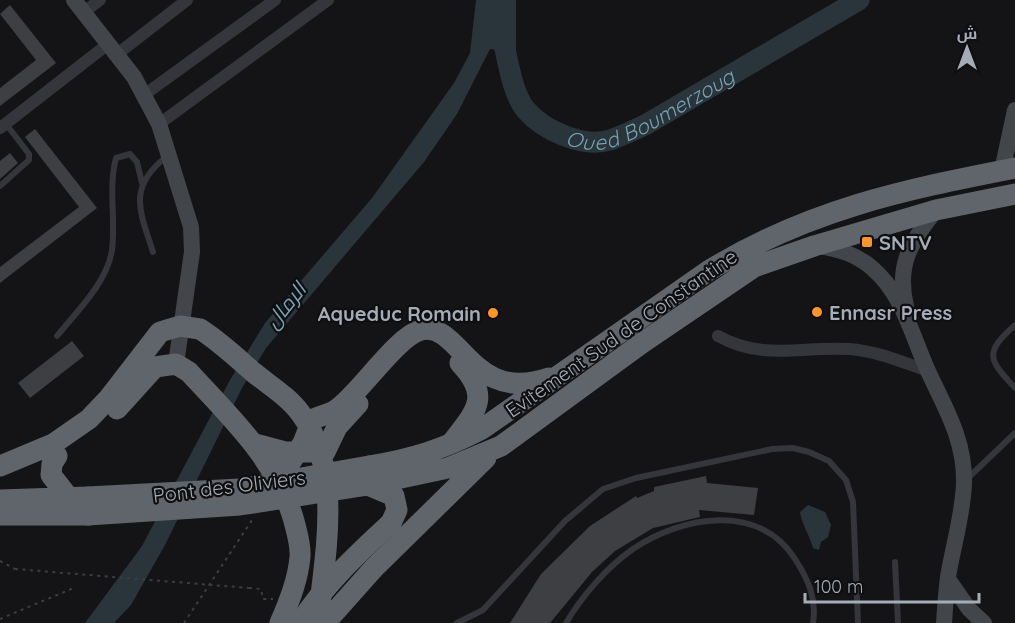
<svg xmlns="http://www.w3.org/2000/svg" width="1015" height="623" font-family="Quicksand,Cairo,sans-serif">
<style>
.water{fill:#29353b}
.lines{fill:none;stroke-linecap:round;stroke-linejoin:round}
.river{stroke:#29353b;stroke-width:21}
.building{fill:#3e3f43}
.path{stroke:#3a3e42;stroke-width:2;stroke-dasharray:3 4.5;stroke-linecap:butt}
.lane{stroke:#34363b;stroke-width:6}
.street{stroke:#34363b;stroke-width:12}
.secondary{stroke:#42464b;stroke-width:16}
.highway{stroke:#60656c;stroke-width:21}
.path-bridge{stroke:#3a3e42;stroke-width:2;stroke-dasharray:3 4.5;stroke-linecap:butt}
.highway-bridge{stroke:#60656c;stroke-width:21}
.poi-dot{fill:#ff9522;stroke:#0f0f11;stroke-width:2}
.labels{text-anchor:middle;dominant-baseline:central;stroke-width:4.5;stroke-linejoin:round;paint-order:stroke}
.poi-label{font-size:20px;font-weight:bold;fill:#a4adb7;stroke:#0f0f11;text-anchor:start}
.street-label{font-size:20px;fill:#a4adb7;stroke:#0f0f11}
.water-label{font-size:21px;font-style:italic;fill:#78a2b5;stroke:#0f0f11}
</style>
<rect width="100%" height="100%" fill="#141416"/>
<!-- water -->
<path class="water" d="M 476,0 L 516,0 L 516,60 L 501,62 L 499,50 L 490,49 L 457,114 L 424,162 L 266,348 L 242,388 L 165,545 L 131,605 L 114,623 L 85,623 L 142,546 L 230,380 L 265,323 L 372,198 L 454,83 L 470,53 Z
M 808,505 L 825,512 L 831,525 L 828,537 L 821,542 L 819,550 L 813,548 C 810,536 802,525 800,512 Z"/>
<g class="lines">
<!-- river -->
<path class="river" id="s1" d="M 502,35 C 507,56 512,94 526,110 C 544,131 583,148 610,140 C 622,136 634,130 645,125 L 859,0"/>
</g>
<!-- building -->
<path class="building" d="M 10,5 L 56,63 L 0,106 L 0,88 L 36,60 L 0,14 Z
M 35,129 L 97,208 L 0,283 L 0,267 L 79,207 L 25,137 Z
M 10,153 L 18,163 L 0,179 L 0,161 Z
M 72,341 L 84,356 L 30,398 L 18,383 Z
M 706,476 L 707,483 L 758,488 L 754,515 L 699,510 L 700,517 L 653,528 L 615,551 L 592,572 L 550,623 L 510,623 L 541,574 L 590,526 L 636,496 L 637,498 L 654,491 L 654,487 Z"/>
<g class="lines">
<!-- path -->
<path class="path" d="M 0,561 L 15,569
M 249,588 L 261,589 L 263,599 L 273,599
M 0,619 L 76,587
M 184,623 L 252,520"/>
<!-- lane -->
<path class="lane" d="M 0,186 L 29,160 L 29,154 L 6,124
M 153,252 C 140,211 127,188 166,157
M 1015,325 C 984,353 988,359 1015,388
M 57,336 C 77,311 107,283 112,250 C 116,219 108,188 116,158 L 130,154 L 137,162 L 142,183
M 968,478 L 1015,433
M 895,562 L 898,623
M 457,623 L 483,610 L 565,521 L 603,489 L 636,478 L 772,449 L 793,448 L 809,452 L 829,461 L 846,480 L 853,502 L 858,623
M 566,623 C 582,596 607,567 633,549 C 682,516 759,502 795,559 C 808,579 817,599 813,623"/>
<!-- street -->
<path class="street" d="M 84,12 L 100,0
M 116,55 L 187,0
M 144,95 L 275,0
M 159,124 L 328,0
M 0,128 L 108,44
M 718,336 C 763,361 801,346 849,349 C 877,351 902,362 928,371"/>
<!-- secondary -->
<path class="secondary" d="M 74,0 L 134,77 L 159,124 L 191,227 L 192,252 L 176,364
M 1002,171 L 1015,110
M 818,246 C 838,249 856,254 872,268 C 903,294 912,336 928,371 C 945,408 965,440 964,483 C 963,515 953,546 948,577 C 946,592 945,608 944,623
M 906,306 C 896,265 911,241 936,210
M 948,579 L 969,609 L 984,623"/>
<!-- highway -->
<path class="highway" d="M 117,409 L 155,367 L 176,364 L 189,372 C 231,418 277,460 294,521 C 297,533 301,545 300,557 C 298,580 289,602 280,623
M 453,441 C 477,410 491,396 460,363
M 255,444 L 285,452 L 325,452 L 337,427 L 358,404
M 57,456 L 52,464 L 51,475 L 69,498
M 0,466 L 53,444 L 89,419 L 109,398 L 160,332 L 180,326 L 200,329 C 219,341 236,357 253,372 C 269,385 289,397 301,414 C 344,472 324,557 318,623
M 369,466 C 412,459 444,449 482,429 L 708,271 C 808,210 902,190 1015,168
M 279,480 L 303,443 L 312,420 C 320,415 330,415 337,409 C 360,393 397,336 421,330 C 461,321 470,405 549,378
M 368,485 L 448,468 L 501,446 L 642,343 L 754,267 L 814,246 L 936,210 L 1015,194
M 368,485 L 394,496 L 397,510 L 391,523
M 0,500 L 88,497
M 0,515 L 88,515
M 325,623 L 374,568 L 486,458"/>
<!-- path-bridge -->
<path class="path-bridge" d="M 15,569 L 249,588"/>
<!-- highway-bridge -->
<path class="highway-bridge" d="M 88,497 L 240,489 L 369,466
M 88,515 L 240,505 L 368,485
M 300,623 C 325,584 357,554 391,523"/>
</g>
<!-- markers -->
<g class="poi-dot">
<rect x="861" y="236" width="12" height="12" rx="3"/>
<circle cx="817" cy="312" r="6"/>
<circle cx="493" cy="313" r="6"/>
</g>
<g class="labels">
<!-- poi labels -->
<g class="poi-label">
<text x="879" y="242">SNTV</text>
<text x="829" y="312">Ennasr Press</text>
<text x="481" y="313" text-anchor="end">Aqueduc Romain</text>
</g>
<!-- street labels -->
<g class="street-label">
<text transform="translate(621 333) rotate(-35)">Evitement Sud de Constantine</text>
<text transform="translate(229 486) rotate(-7)">Pont des Oliviers</text>
</g>
<!-- water labels -->
<g class="water-label">
<text stroke="none"><textPath href="#s1" startOffset="220">Oued Boumerzoug</textPath></text>
<text transform="translate(285 305) rotate(-51)">الرمال</text>
</g>
</g>
<!-- north arrow -->
<g transform="translate(967 48)" stroke="#0f0f11" stroke-width="4.5" paint-order="stroke">
<path d="M0-4.5L10 22L0 15L-10 22Z" fill="#a4adb7"/>
<text y="-9" font-size="16" font-weight="bold" text-anchor="middle" fill="#a4adb7">ش</text>
</g>
<!-- scale -->
<path d="M805 593v9h174v-9" fill="none" stroke="#a4adb7" stroke-width="3"/>
<text x="814" y="593" font-size="18" fill="#a4adb7" stroke="#0f0f11" stroke-width="4.5" paint-order="stroke">100 m</text>
</svg>
